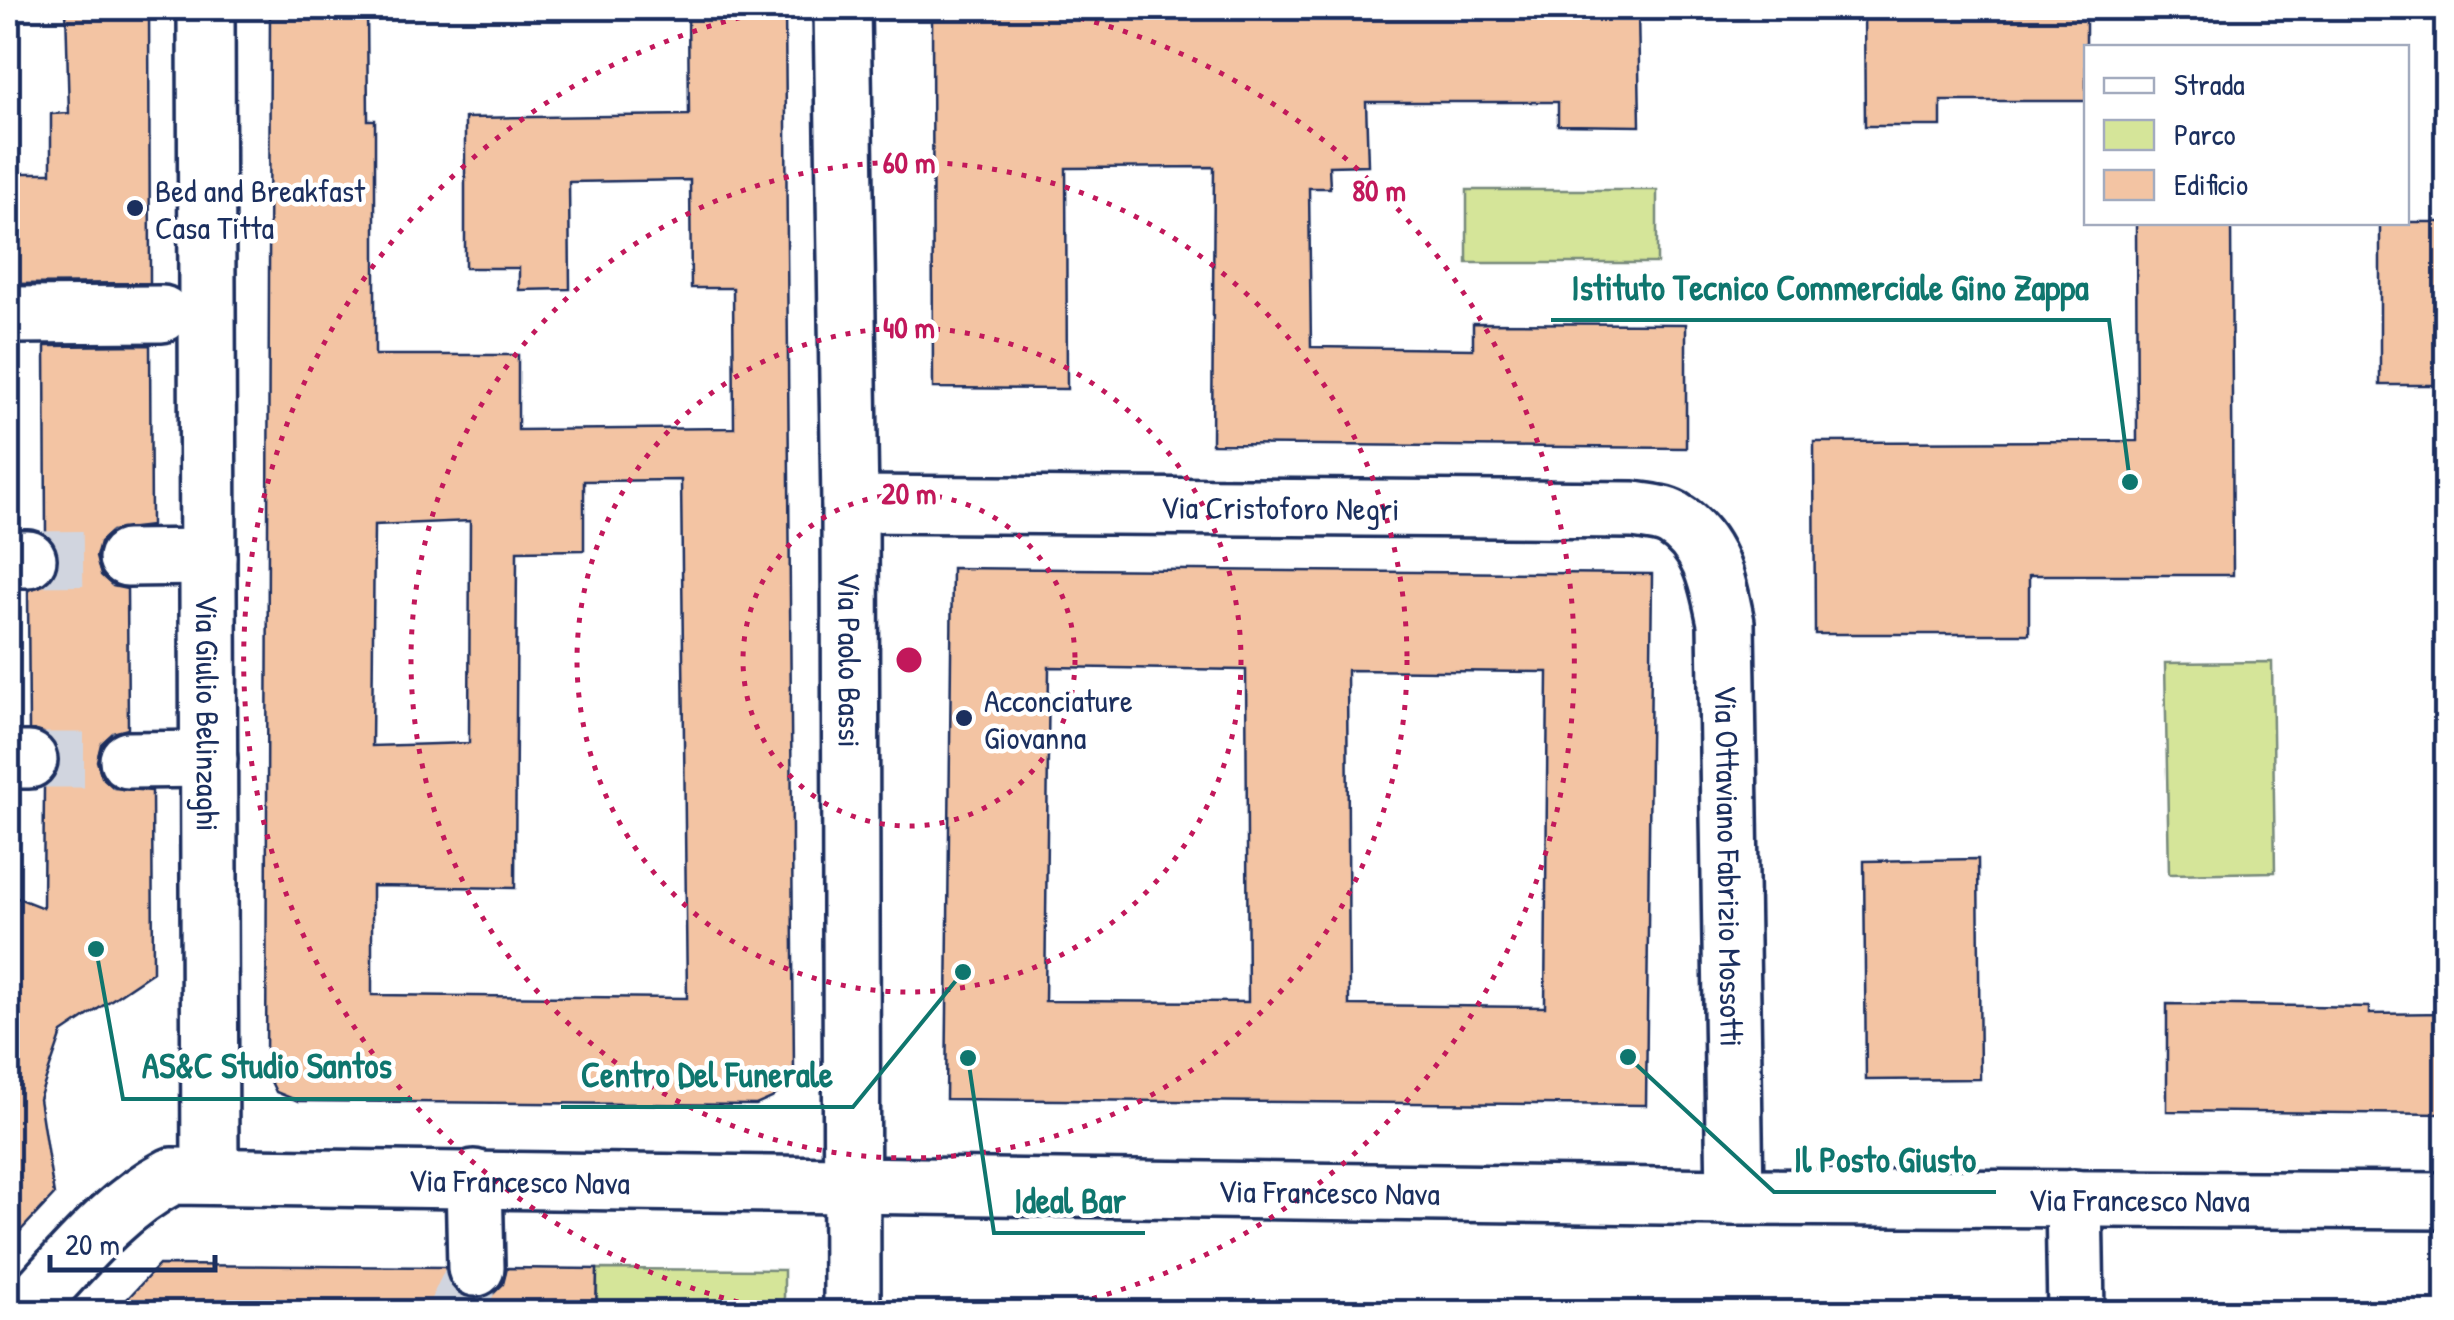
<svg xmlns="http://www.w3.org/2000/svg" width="2454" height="1320" font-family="'Patrick Hand',sans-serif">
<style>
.green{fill:#d5e599;stroke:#788a7c;stroke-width:2.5}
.building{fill:#f3c4a3;stroke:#1b2f5e;stroke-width:2.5;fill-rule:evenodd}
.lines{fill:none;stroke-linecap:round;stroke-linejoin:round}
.minor-tunnel{stroke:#d1d5df;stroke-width:55;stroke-dasharray:55 28;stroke-linecap:butt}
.minor-casing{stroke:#1b2f5e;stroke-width:62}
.minor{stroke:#fff;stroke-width:55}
.ring{fill:none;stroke:#c2185b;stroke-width:5;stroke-dasharray:5 10}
.poi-dot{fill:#1b2f5e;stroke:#fff;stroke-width:4}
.labels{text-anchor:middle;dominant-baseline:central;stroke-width:9;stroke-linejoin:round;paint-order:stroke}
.poi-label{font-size:32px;fill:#1b2f5e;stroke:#fff;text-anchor:start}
.street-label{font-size:32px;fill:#1b2f5e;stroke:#fff}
.centre{fill:#c2185b;stroke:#fff;stroke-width:5}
.ring-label{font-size:30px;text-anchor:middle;font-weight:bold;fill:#c2185b;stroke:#fff;stroke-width:9;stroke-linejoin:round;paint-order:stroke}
.leader{fill:none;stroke:#0f766e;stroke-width:4}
.callout-dot{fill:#0f766e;stroke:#fff;stroke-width:4}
.callout-label{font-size:35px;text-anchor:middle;font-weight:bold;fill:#0f766e;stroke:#fff;stroke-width:9;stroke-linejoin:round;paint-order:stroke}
</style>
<rect width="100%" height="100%" fill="#fff"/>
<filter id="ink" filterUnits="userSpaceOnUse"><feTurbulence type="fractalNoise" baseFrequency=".01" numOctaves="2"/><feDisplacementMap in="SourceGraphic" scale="20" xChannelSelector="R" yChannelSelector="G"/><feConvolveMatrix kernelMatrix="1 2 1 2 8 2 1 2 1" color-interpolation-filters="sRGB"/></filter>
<g filter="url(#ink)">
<!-- green -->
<path class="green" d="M 1467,190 L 1657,190 L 1657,263 L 1467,263 Z
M 2272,662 L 2275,872 L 2169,874 L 2165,663 Z
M 597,1269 L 784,1270 L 784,1312 L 597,1312 Z"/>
<!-- building -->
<path class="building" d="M 66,8 L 149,8 L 150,283 L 8,284 L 8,173 L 51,173 L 51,114 L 69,113 Z
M 270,8 L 367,8 L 368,120 L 375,120 L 375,355 L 518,355 L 518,430 L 734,428 L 733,288 L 691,288 L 690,180 L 569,182 L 570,289 L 519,290 L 519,268 L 465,268 L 465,118 L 689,115 L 688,8 L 785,8 L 794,1071 L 786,1086 L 772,1098 L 756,1105 L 298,1101 L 276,1092 L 266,1071 ZM 681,480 L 687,998 L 372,995 L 372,886 L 515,888 L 517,551 L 584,550 L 584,481 ZM 470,521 L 469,743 L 372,746 L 374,525 Z
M 932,8 L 1638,8 L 1640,126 L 1558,125 L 1558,102 L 1366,102 L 1368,165 L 1329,166 L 1330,188 L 1309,188 L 1311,347 L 1473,349 L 1473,323 L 1686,324 L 1686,448 L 1212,444 L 1214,167 L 1066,168 L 1067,389 L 933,388 Z
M 1864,8 L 2086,8 L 2086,101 L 1941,101 L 1941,126 L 1865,126 Z
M 2136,222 L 2231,222 L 2233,575 L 2029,575 L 2029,634 L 1815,634 L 1814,442 L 2137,441 Z
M 2380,222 L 2446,222 L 2446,385 L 2380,385 Z
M 150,345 L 151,526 L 112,531 L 100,542 L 96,557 L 101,575 L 113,586 L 127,589 L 128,729 L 113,733 L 101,744 L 97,761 L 102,777 L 114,788 L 152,791 L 153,972 L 62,1033 L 39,1099 L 54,1195 L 8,1244 L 8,894 L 43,908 L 44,787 L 55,776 L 60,761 L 55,744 L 44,733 L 29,729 L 28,590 L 44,585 L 55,574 L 59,560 L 55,544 L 46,534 L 45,346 Z
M 952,568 L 1652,574 L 1646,1105 L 946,1099 ZM 1049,667 L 1246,670 L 1248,1002 L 1045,1001 ZM 1347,670 L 1548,672 L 1545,1007 L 1349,1005 Z
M 1978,859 L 1980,1079 L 1866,1080 L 1864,861 Z
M 2167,1004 L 2369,1007 L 2369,1014 L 2446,1013 L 2446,1114 L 2167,1111 Z
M 159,1265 L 445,1267 L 450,1285 L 460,1295 L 476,1299 L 493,1294 L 503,1284 L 507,1268 L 597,1269 L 596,1312 L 115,1312 Z"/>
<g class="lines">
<!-- minor-tunnel -->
<path class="minor-tunnel" d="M 28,559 L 127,558
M 29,760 L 128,760
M 455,1312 L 476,1268"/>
<defs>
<g id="minor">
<path id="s1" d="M 206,8 L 210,1175"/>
<path id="s2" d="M 842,8 L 850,504 L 852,1312"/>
<path d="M 8,315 L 162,314"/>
<path id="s3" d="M 850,504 L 1634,510 C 1646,512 1662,513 1673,519 C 1711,542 1718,583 1726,623 L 1735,1197"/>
<path d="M 127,558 L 208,557"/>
<path d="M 8,559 L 28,559"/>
<path d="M 8,760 L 29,760"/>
<path d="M 128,760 L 209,759"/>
<path d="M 474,1178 L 476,1268"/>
<path d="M 2074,1198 L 2076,1312"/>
<path id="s4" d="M 23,1312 C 69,1263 112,1207 172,1176 L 1735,1197 L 2446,1201"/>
</g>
</defs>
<!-- minor casing -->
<use href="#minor" class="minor-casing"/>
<!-- minor -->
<use href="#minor" class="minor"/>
</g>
</g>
<!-- distance rings -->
<g class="ring">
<circle cx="909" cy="660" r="166"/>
<circle cx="909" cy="660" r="332"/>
<circle cx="909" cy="660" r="498"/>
<path d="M782 1312A664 664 0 0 1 782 8M1036 8A664 664 0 0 1 1036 1312"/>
</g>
<!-- markers -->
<g class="poi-dot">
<circle cx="135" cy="208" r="10"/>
<circle cx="964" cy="718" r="10"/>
</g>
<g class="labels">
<!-- poi labels -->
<g class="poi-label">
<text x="155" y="190">Bed and Breakfast<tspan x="155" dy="37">Casa Titta</tspan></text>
<text x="984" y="700">Acconciature<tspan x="984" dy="37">Giovanna</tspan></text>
</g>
<!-- street labels -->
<g class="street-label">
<text stroke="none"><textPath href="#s3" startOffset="430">Via Cristoforo Negri</textPath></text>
<text stroke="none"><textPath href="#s2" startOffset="652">Via Paolo Bassi</textPath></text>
<text stroke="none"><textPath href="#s1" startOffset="705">Via Giulio Belinzaghi</textPath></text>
<text stroke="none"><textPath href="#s3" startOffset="1188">Via Ottaviano Fabrizio Mossotti</textPath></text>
<text stroke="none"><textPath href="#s4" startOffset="550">Via Francesco Nava</textPath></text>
<text stroke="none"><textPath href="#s4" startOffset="1360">Via Francesco Nava</textPath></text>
<text stroke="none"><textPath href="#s4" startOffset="2170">Via Francesco Nava</textPath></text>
</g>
</g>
<circle cx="909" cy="660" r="15" class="centre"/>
<g class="ring-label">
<text x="909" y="173">60 m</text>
<text x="1379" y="201">80 m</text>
<text x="909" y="338">40 m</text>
<text x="909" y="504">20 m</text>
</g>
<!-- callouts -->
<path class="leader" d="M2130 482L2109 320H1551M96 949L123 1099H412M963 972L853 1107H561M1628 1057L1774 1192H1996M968 1058L994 1233H1145"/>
<g class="callout-dot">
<circle cx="2130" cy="482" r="10"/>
<circle cx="96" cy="949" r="10"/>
<circle cx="963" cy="972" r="10"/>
<circle cx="1628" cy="1057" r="10"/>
<circle cx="968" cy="1058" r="10"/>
</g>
<g class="callout-label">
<text x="1830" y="300">Istituto Tecnico Commerciale Gino Zappa</text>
<text x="267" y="1078">AS&amp;C Studio Santos</text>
<text x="707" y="1087">Centro Del Funerale</text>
<text x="1885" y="1172">Il Posto Giusto</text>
<text x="1070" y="1213">Ideal Bar</text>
</g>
<!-- margin -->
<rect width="2454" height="1320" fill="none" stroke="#fff" stroke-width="40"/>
<rect x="20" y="20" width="2414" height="1280" fill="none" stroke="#1b2f5e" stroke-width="4" filter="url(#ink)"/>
<!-- legend -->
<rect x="2084" y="45" width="325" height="180" fill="#ffffff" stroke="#a4acbf" stroke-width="2.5"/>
<rect x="2104" y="78" width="50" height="15" fill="#ffffff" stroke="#a4acbf" stroke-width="2.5"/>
<text x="2174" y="95" font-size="30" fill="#1b2f5e">Strada</text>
<rect x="2104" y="120" width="50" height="30" fill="#d5e599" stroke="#a4acbf" stroke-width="2.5"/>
<text x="2174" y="145" font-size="30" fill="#1b2f5e">Parco</text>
<rect x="2104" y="170" width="50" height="30" fill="#f3c4a3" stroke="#a4acbf" stroke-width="2.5"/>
<text x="2174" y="195" font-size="30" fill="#1b2f5e">Edificio</text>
<!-- scale -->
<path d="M50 1255v15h165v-15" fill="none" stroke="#1b2f5e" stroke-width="5"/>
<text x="65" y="1255" font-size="30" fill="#1b2f5e" stroke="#ffffff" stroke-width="8" paint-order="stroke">20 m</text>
</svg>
